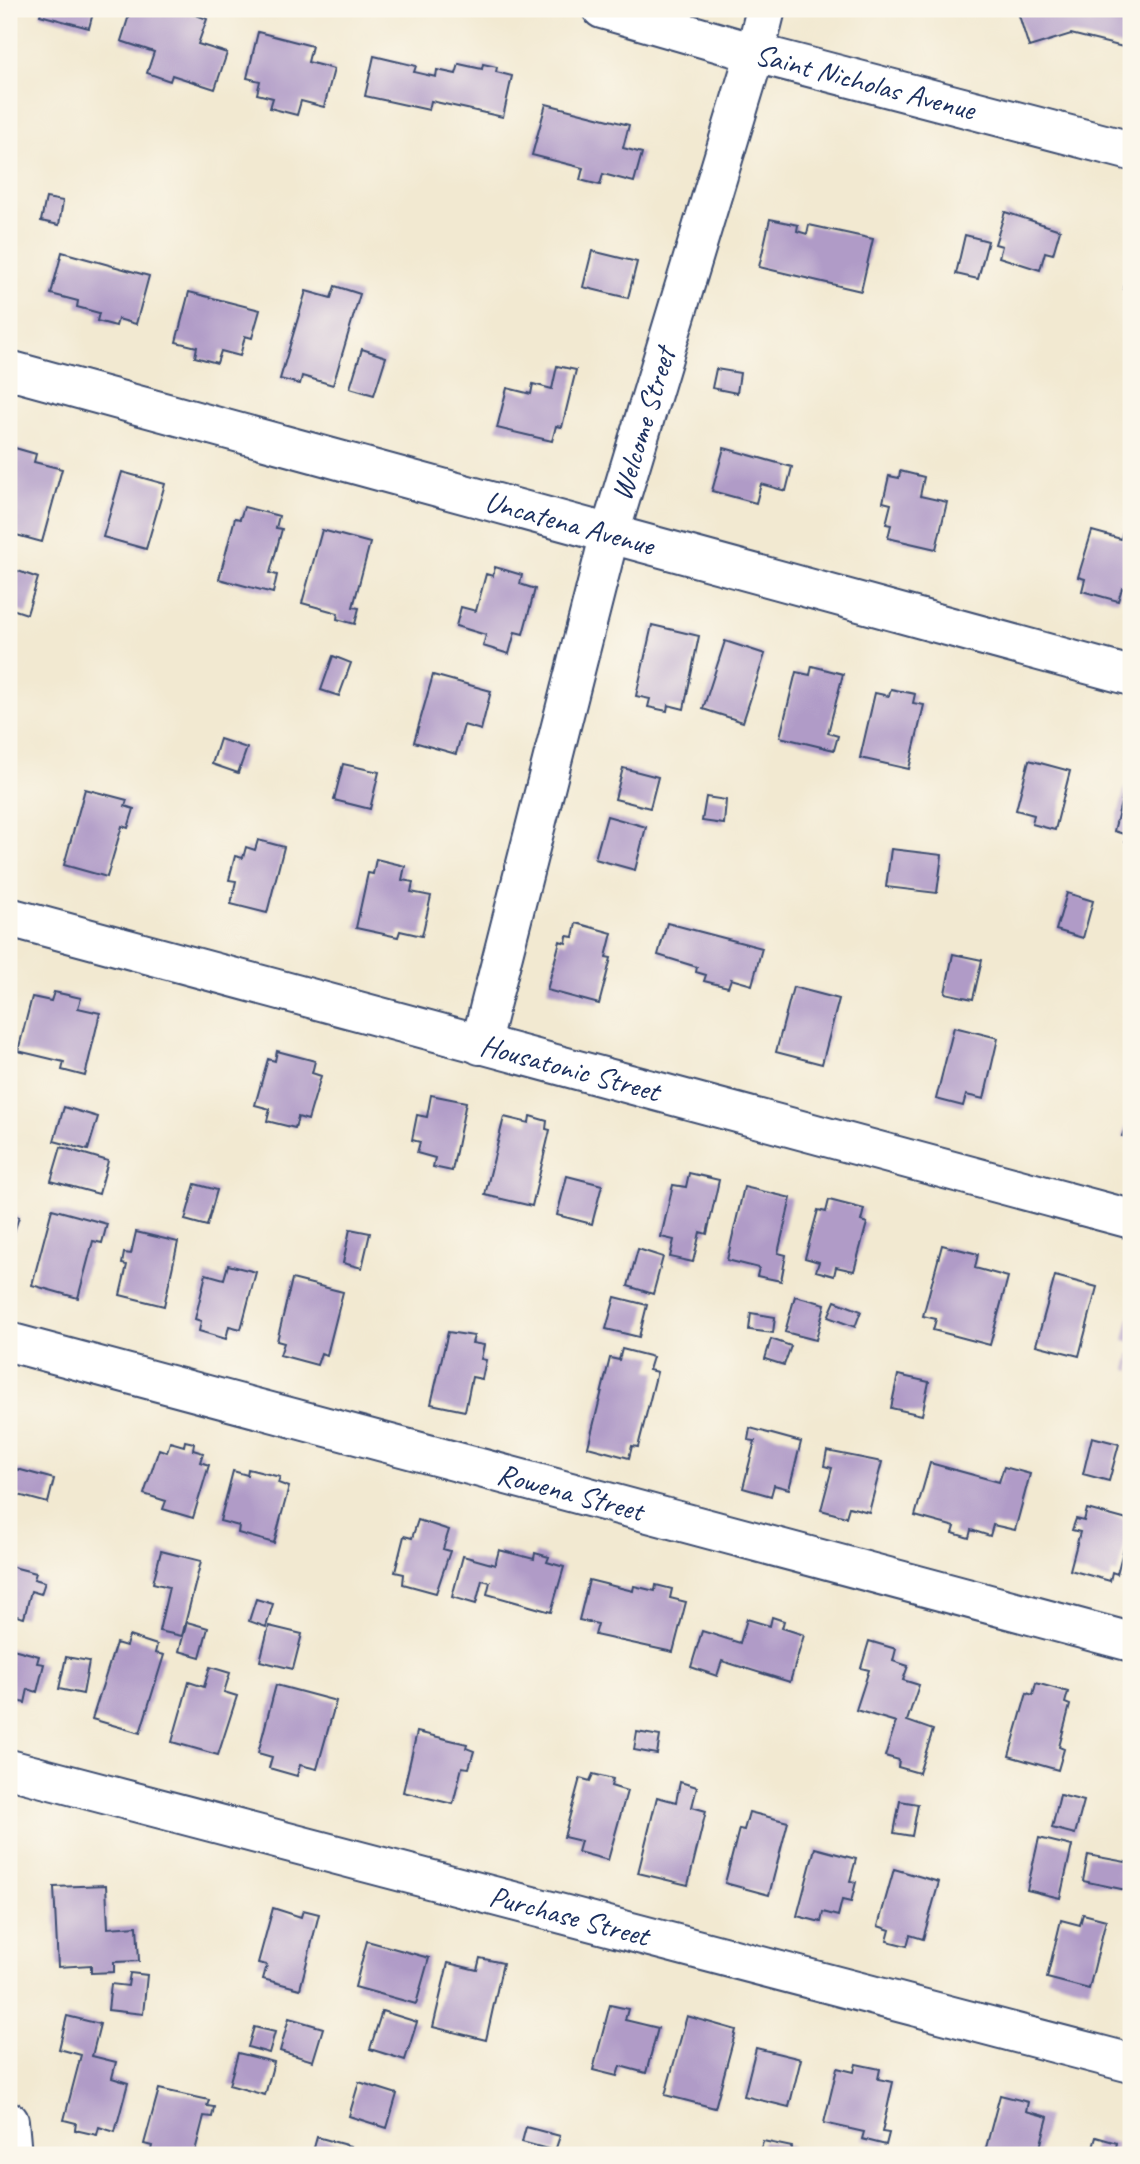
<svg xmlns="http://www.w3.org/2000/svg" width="1140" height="2164" font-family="Caveat,sans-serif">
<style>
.building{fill:#b09bc7}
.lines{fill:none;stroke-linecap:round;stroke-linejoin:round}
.minor-casing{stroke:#3b4b6f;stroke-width:42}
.minor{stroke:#fff;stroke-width:38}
.labels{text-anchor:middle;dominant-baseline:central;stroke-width:6;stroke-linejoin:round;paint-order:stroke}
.street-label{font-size:30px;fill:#1b2f5e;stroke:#fbf7ec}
</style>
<rect width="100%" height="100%" fill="#fbf7ec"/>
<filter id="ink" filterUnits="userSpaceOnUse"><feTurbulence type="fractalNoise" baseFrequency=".0143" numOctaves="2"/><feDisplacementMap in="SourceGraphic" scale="14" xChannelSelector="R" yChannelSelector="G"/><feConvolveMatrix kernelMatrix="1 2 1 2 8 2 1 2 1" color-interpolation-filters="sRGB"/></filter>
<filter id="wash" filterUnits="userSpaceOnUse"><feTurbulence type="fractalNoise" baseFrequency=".00686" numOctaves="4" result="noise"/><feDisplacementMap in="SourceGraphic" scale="28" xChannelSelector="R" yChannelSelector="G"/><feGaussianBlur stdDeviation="1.57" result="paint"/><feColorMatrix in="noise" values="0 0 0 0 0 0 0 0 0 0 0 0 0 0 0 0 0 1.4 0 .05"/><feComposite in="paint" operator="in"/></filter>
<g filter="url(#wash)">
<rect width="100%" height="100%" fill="#f2e9d1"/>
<g id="blocks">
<!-- building -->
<path class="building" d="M 42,9 L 94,9 L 89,28 L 40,15 Z
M 131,9 L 185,9 L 185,11 L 207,19 L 198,44 L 227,53 L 215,89 L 172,75 L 170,81 L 147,73 L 154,52 L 121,41 Z
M 1017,9 L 1131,9 L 1131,49 L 1071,34 L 1029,47 Z
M 258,32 L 312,46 L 308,62 L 334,69 L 324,107 L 301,101 L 297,115 L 270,108 L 273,98 L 257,94 L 260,81 L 247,78 Z
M 374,56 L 416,66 L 414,72 L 436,77 L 437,70 L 456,74 L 459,64 L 482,69 L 483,64 L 497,67 L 496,72 L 512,76 L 503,117 L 431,101 L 429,110 L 365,96 Z
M 546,104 L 629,125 L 623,148 L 642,153 L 634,182 L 603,174 L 600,185 L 580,180 L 583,168 L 532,155 Z
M 46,198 L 63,201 L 59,225 L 41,221 Z
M 1005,212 L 1060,230 L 1053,254 L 1045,252 L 1040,270 L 999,257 L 1002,246 L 995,244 Z
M 770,219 L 798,225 L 797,231 L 807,234 L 809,225 L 873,239 L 861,291 L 759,267 Z
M 965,235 L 988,241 L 978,279 L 956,274 Z
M 9,246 L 14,247 L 10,265 L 9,264 Z
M 592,251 L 637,262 L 628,298 L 583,287 Z
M 62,252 L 149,276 L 136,324 L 118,319 L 116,326 L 97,321 L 99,313 L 77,307 L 78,301 L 51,294 Z
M 1130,264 L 1131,264 L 1131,290 L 1124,289 Z
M 335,286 L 360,294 L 333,385 L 302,376 L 300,384 L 280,379 L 306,291 L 331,298 Z
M 189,292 L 260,310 L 252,338 L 245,336 L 240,356 L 221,351 L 217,363 L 195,357 L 197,347 L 176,342 Z
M 362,349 L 386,357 L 374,395 L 350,388 Z
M 557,366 L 576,370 L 562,427 L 556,426 L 552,441 L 497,428 L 507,388 L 531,394 L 533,384 L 552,389 Z
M 716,369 L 740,373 L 737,393 L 712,388 Z
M 15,448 L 36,454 L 34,462 L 62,469 L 42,542 L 9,533 L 9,472 Z
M 724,448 L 792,467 L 786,491 L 761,484 L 756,503 L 712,491 Z
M 900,471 L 924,477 L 920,496 L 947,502 L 936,549 L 888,538 L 891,525 L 886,524 L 891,504 L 883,502 L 889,476 L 899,478 Z
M 122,472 L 165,484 L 146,549 L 103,537 Z
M 244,507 L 279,516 L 276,528 L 282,529 L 270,573 L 277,575 L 273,593 L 219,579 L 235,518 L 240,519 Z
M 322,530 L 370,543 L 353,607 L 359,608 L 355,624 L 337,619 L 338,613 L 302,603 Z
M 1092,531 L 1121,539 L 1123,531 L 1131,533 L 1131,579 L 1128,590 L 1122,588 L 1118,601 L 1082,591 L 1085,579 L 1078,577 Z
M 495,567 L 522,575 L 520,584 L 535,589 L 523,634 L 515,632 L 509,654 L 483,646 L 486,635 L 456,626 L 461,607 L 476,611 L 486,574 L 493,576 Z
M 15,570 L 38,578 L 27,614 L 9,608 L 9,589 Z
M 652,625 L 699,636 L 684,709 L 668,705 L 667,711 L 648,707 L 650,699 L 636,696 Z
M 725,641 L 765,654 L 743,722 L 703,709 Z
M 333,656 L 351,663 L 339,696 L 321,690 Z
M 812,666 L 843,674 L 828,733 L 838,736 L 834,750 L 780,737 L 796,672 L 810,675 Z
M 433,675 L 491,691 L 481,730 L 464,725 L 456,754 L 414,742 Z
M 891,689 L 915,694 L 913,703 L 924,705 L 909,769 L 860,758 L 875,693 L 889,696 Z
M 220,739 L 247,748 L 238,773 L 212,764 Z
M 1029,760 L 1070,771 L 1055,830 L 1032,824 L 1034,815 L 1016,810 Z
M 343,764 L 379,772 L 370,809 L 334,800 Z
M 623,768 L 658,777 L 650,808 L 615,799 Z
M 1125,787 L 1131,788 L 1131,843 L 1125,841 L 1127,835 L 1114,831 Z
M 85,789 L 127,800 L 125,806 L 134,809 L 128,828 L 122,826 L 107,877 L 64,865 Z
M 706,797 L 726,800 L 724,824 L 702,821 Z
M 607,816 L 646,827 L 635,870 L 595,859 Z
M 258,840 L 284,847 L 267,913 L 231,904 L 236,881 L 229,880 L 235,856 L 243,858 L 246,847 L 255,850 Z
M 891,849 L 942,855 L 937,893 L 886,887 Z
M 376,859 L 405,866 L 402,880 L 413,882 L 411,892 L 431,896 L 422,936 L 400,931 L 398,937 L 356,928 L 368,873 L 373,874 Z
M 1067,893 L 1093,901 L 1083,938 L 1056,930 Z
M 576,923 L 612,933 L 606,957 L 611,958 L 599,1004 L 547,990 L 560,941 L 566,943 L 567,936 L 573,937 Z
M 667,923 L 762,948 L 752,985 L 731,979 L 728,987 L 704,981 L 706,975 L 696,972 L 697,967 L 658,955 Z
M 953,954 L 982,960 L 973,999 L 945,993 Z
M 793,987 L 839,999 L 822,1064 L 776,1052 Z
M 54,992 L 81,998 L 78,1008 L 100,1013 L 85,1076 L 62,1070 L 64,1062 L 18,1051 L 32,997 L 51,1001 Z
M 954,1027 L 998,1038 L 984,1099 L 966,1095 L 963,1106 L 936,1099 Z
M 277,1051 L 315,1061 L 312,1073 L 321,1076 L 308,1120 L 298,1117 L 295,1128 L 267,1121 L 270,1109 L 255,1105 L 268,1059 L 275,1061 Z
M 431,1095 L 466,1102 L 452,1171 L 433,1167 L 435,1158 L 417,1153 L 420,1142 L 412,1140 L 417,1115 L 427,1117 Z
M 64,1107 L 98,1117 L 88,1150 L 54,1141 Z
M 530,1116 L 547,1121 L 546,1129 L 550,1130 L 532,1206 L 485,1195 L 504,1117 L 529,1123 Z
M 1127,1123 L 1131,1124 L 1131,1138 L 1122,1136 Z
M 61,1147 L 108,1161 L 99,1194 L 51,1181 Z
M 689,1173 L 719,1180 L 707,1234 L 700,1232 L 693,1262 L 670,1257 L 674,1240 L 661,1237 L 673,1185 L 686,1187 Z
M 567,1176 L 602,1185 L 592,1224 L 557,1215 Z
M 195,1184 L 217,1190 L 207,1226 L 185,1220 Z
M 744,1187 L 791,1198 L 778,1253 L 786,1255 L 781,1281 L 757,1276 L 759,1268 L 727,1260 Z
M 829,1200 L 864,1209 L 861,1221 L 867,1223 L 854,1271 L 836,1267 L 834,1276 L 816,1271 L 819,1262 L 805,1258 L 818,1210 L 826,1212 Z
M 52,1209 L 107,1224 L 102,1243 L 93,1241 L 78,1298 L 32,1285 Z
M 9,1214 L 19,1217 L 9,1247 Z
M 350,1229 L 370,1233 L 362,1268 L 343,1263 Z
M 136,1232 L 178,1242 L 164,1306 L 120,1295 L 127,1265 L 122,1264 L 124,1253 L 131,1254 Z
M 942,1245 L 978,1254 L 975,1268 L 1008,1277 L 990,1345 L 933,1330 L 936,1319 L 923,1316 Z
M 638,1249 L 663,1257 L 653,1294 L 628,1286 Z
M 228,1265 L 256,1272 L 241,1329 L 229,1326 L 226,1339 L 199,1331 L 201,1321 L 195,1319 L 206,1274 L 224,1279 Z
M 1055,1276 L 1097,1287 L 1079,1356 L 1036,1345 Z
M 292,1279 L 343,1292 L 327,1355 L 321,1353 L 317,1365 L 280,1355 L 284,1343 L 277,1341 Z
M 795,1296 L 825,1304 L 816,1340 L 785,1332 Z
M 615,1297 L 647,1305 L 639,1337 L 606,1329 Z
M 835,1301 L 861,1311 L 855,1327 L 828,1317 Z
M 751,1313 L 775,1317 L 773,1333 L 749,1330 Z
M 1130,1314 L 1131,1314 L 1131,1342 L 1124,1340 Z
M 448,1332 L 474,1336 L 472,1343 L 484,1345 L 481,1359 L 486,1360 L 482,1379 L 472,1377 L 465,1411 L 431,1404 Z
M 771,1339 L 791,1346 L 784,1365 L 765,1359 Z
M 622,1349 L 653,1357 L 649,1370 L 657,1372 L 638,1447 L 632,1446 L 629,1458 L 588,1447 L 610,1358 L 619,1360 Z
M 1130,1353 L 1131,1353 L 1131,1371 L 1126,1370 Z
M 898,1375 L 929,1382 L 922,1415 L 891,1408 Z
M 750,1428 L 801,1442 L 789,1489 L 774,1485 L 771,1496 L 743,1488 L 755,1441 L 748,1440 Z
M 1092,1437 L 1119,1444 L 1109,1481 L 1083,1474 Z
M 185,1441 L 194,1443 L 193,1450 L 203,1453 L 200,1462 L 209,1465 L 193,1518 L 163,1509 L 166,1501 L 144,1494 L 159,1449 L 167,1452 L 170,1442 L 184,1446 Z
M 827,1451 L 882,1462 L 869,1512 L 849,1507 L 846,1517 L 821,1510 L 832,1468 L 824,1466 Z
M 930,1463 L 999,1482 L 1004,1467 L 1030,1474 L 1015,1530 L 993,1525 L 990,1536 L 971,1530 L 969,1538 L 953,1533 L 955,1527 L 915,1516 Z
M 17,1469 L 54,1479 L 48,1503 L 11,1493 Z
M 248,1469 L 280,1477 L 278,1483 L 289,1487 L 274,1543 L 238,1533 L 239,1526 L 220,1521 L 233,1471 L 247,1475 Z
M 1087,1509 L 1131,1521 L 1117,1574 L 1112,1572 L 1110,1581 L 1070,1570 L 1080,1532 L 1072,1530 L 1076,1519 L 1084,1521 Z
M 418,1520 L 449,1530 L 443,1549 L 450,1551 L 436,1593 L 403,1584 L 404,1574 L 395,1572 L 404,1536 L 412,1538 Z
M 499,1550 L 534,1559 L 535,1553 L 549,1557 L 547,1562 L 564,1567 L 551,1612 L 487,1594 L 490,1582 L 482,1580 L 476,1604 L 452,1597 L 463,1556 L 495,1565 Z
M 161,1551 L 201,1561 L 182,1636 L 159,1631 L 169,1587 L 153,1583 Z
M 9,1566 L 36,1573 L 34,1579 L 45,1582 L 41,1594 L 31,1591 L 24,1618 L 9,1614 Z
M 589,1580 L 633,1591 L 634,1586 L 655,1591 L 656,1585 L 672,1589 L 670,1598 L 686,1602 L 673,1652 L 595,1635 L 598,1624 L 579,1620 Z
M 256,1599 L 273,1604 L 266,1627 L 249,1621 Z
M 772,1617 L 784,1621 L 782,1628 L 804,1635 L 790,1682 L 722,1661 L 717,1676 L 691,1667 L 702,1631 L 740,1643 L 747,1619 L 770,1626 Z
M 187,1622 L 208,1628 L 200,1657 L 179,1651 Z
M 269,1626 L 302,1634 L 293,1669 L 260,1661 Z
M 129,1636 L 157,1645 L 155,1653 L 164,1655 L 140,1733 L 92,1719 L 116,1643 L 126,1646 Z
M 869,1641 L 896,1649 L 893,1661 L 908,1666 L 903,1680 L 919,1685 L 907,1721 L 933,1730 L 919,1773 L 898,1767 L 899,1760 L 885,1756 L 896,1722 L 856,1710 L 869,1670 L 861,1668 Z
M 9,1648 L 39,1656 L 37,1663 L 44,1664 L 37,1692 L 28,1689 L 25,1703 L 9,1699 Z
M 66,1657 L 89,1661 L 83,1694 L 59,1689 Z
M 210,1667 L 230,1673 L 224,1692 L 237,1696 L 218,1755 L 172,1742 L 189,1682 L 204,1687 Z
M 1036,1683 L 1068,1692 L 1065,1703 L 1070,1705 L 1059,1747 L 1064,1749 L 1058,1770 L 1009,1756 L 1027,1693 L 1033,1695 Z
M 276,1685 L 336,1701 L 317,1769 L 300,1765 L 297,1776 L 269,1768 L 272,1757 L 258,1753 Z
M 417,1732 L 467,1744 L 466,1748 L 474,1751 L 469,1768 L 462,1767 L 453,1804 L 403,1792 Z
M 637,1732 L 660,1736 L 657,1754 L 634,1750 Z
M 593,1774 L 613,1779 L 611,1786 L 627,1791 L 608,1860 L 578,1852 L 581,1841 L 564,1837 L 580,1778 L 590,1781 Z
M 680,1782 L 697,1787 L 692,1807 L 706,1811 L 688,1885 L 638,1873 L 657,1797 L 676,1802 Z
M 1060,1795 L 1084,1801 L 1075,1834 L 1052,1828 Z
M 900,1801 L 918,1804 L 912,1836 L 894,1833 Z
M 749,1812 L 788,1822 L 769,1895 L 725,1883 L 739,1829 L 744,1830 Z
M 1039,1838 L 1072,1846 L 1060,1898 L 1027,1890 Z
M 815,1848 L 856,1859 L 850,1881 L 856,1882 L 851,1902 L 842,1900 L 838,1916 L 823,1912 L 821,1922 L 797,1916 Z
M 1088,1855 L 1131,1863 L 1126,1890 L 1083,1881 Z
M 894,1869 L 939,1882 L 923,1939 L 910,1935 L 907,1946 L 887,1941 L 890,1930 L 878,1926 Z
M 106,1885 L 108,1928 L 137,1926 L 139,1961 L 114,1962 L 114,1972 L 91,1973 L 91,1965 L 58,1967 L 54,1887 Z
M 273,1908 L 301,1917 L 303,1910 L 319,1914 L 300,1989 L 263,1979 L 267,1965 L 258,1963 Z
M 1083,1914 L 1106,1920 L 1089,1989 L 1047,1978 L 1061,1920 L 1080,1925 Z
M 367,1941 L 429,1958 L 416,2004 L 355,1987 Z
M 480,1958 L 503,1963 L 486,2040 L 433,2027 L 448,1963 L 477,1970 Z
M 130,1973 L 147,1975 L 143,2014 L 108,2010 L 111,1984 L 128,1986 Z
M 610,2005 L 628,2009 L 625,2020 L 658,2028 L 646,2073 L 620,2066 L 617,2076 L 593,2070 Z
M 382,2011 L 417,2022 L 405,2060 L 370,2049 Z
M 67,2016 L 100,2024 L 92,2056 L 116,2062 L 112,2078 L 128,2083 L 115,2132 L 99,2127 L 97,2135 L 75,2130 L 76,2123 L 64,2120 L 81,2055 L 59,2049 Z
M 687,2016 L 736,2030 L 715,2108 L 665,2095 Z
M 289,2018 L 323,2028 L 313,2061 L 280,2051 Z
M 254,2027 L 275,2032 L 269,2053 L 248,2047 Z
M 756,2048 L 801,2059 L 789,2107 L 744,2096 Z
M 238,2053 L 274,2062 L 265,2095 L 229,2085 Z
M 856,2064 L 880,2069 L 878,2079 L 893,2082 L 882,2132 L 889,2133 L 886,2145 L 862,2139 L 864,2132 L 824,2123 L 837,2068 L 854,2072 Z
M 359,2082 L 397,2094 L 387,2128 L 349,2116 Z
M 159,2089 L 209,2100 L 207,2106 L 214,2107 L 212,2117 L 204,2116 L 194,2155 L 150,2155 L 152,2146 L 144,2144 Z
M 1000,2095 L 1028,2102 L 1026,2111 L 1048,2117 L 1038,2155 L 984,2155 Z
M 526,2127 L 560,2136 L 555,2151 L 522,2142 Z
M 317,2137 L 350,2146 L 347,2155 L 312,2155 Z
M 1096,2137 L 1117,2143 L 1114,2155 L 1091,2155 Z
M 763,2141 L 792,2147 L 791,2155 L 759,2155 Z"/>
</g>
</g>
<g filter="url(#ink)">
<use href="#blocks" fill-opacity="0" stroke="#3b4b6f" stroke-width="2"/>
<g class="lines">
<defs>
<g id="minor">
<path id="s1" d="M 602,9 L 755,53 L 1131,151"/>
<path id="s2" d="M 9,370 L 1131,676"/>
<path id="s3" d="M 9,917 L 1131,1219"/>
<path id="s4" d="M 480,1045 L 610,533 L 755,53 L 766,9"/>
<path id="s5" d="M 9,1342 L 1131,1642"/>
<path id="s6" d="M 9,1769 L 1131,2063"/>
<path d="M 9,2121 L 12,2155"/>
</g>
</defs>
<!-- minor casing -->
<use href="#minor" class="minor-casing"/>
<!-- minor -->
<use href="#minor" class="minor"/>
</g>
</g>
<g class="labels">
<!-- street labels -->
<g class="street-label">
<text stroke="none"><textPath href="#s1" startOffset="273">Saint Nicholas Avenue</textPath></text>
<text stroke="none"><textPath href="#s4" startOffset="642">Welcome Street</textPath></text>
<text stroke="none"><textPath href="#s2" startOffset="581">Uncatena Avenue</textPath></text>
<text stroke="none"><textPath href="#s3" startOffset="581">Housatonic Street</textPath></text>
<text stroke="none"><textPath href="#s5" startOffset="581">Rowena Street</textPath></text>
<text stroke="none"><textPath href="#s6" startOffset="579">Purchase Street</textPath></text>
</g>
</g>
<!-- margin -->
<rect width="1140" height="2164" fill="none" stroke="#fbf7ec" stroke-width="35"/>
</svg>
